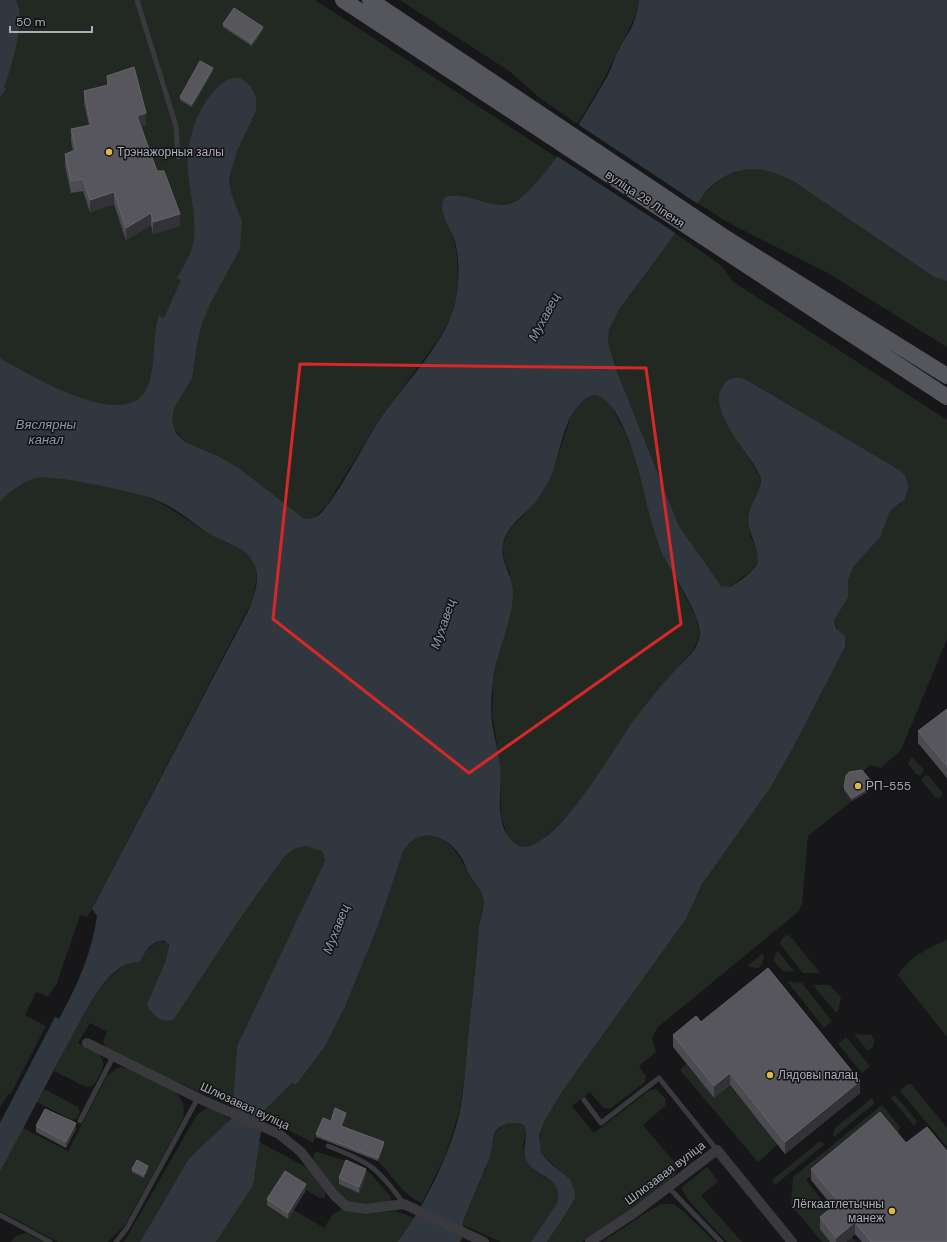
<svg xmlns="http://www.w3.org/2000/svg" width="947" height="1242" font-family="'DM Sans',sans-serif">
<style>
.green{fill:#222923}
.water{fill:#30373e;fill-rule:evenodd}
.pier{fill:#171719}
.lines{fill:none;stroke-linecap:round;stroke-linejoin:round}
.service{stroke:#39393e;stroke-width:5}
.minor{stroke:#39393e;stroke-width:10}
.primary{stroke:#55565c;stroke-width:16}
.wall{fill:#4c4b51}
.shaded-wall{fill:#333236}
.building{fill:#56565c;stroke:#64646a}
.marked{fill:none;stroke:#d62828;stroke-width:3;stroke-linejoin:round}
.poi-dot{fill:#e1b647;stroke:#121214;stroke-width:1.5}
.labels{text-anchor:middle;dominant-baseline:central;stroke-width:3;stroke-linejoin:round;paint-order:stroke}
.poi-label{font-size:12px;fill:#abaeb8;stroke:#121214;text-anchor:start}
.street-label{font-size:12px;fill:#abaeb8;stroke:#121214}
.water-label{font-size:13px;font-style:italic;fill:#8599af;stroke:#121214}
</style>
<rect width="100%" height="100%" fill="#171719"/>
<!-- green -->
<path class="green" d="M 0,0 L 315,0 L 556,157 C 544,175 528,201 504,204 C 488,207 468,199 452,195 L 451,230 L 457,254 L 458,280 L 456,301 L 451,317 L 438,340 L 381,417 L 327,505 L 314,518 L 309,520 L 303,518 L 218,456 L 185,442 L 173,427 L 171,417 L 146,496 C 170,506 189,522 211,535 C 226,544 245,547 254,563 C 259,575 255,588 253,599 L 92,909 L 87,917 L 80,915 L 57,983 L 48,997 L 36,992 L 25,1015 L 46,1026 L 10,1095 L 8,1094 L 0,1108 Z
M 400,0 L 639,0 C 636,20 628,30 619,48 C 607,74 594,99 577,124 L 537,96 L 512,73 Z
M 752,168 L 774,172 L 793,181 L 934,277 L 947,281 L 947,347 L 826,272 L 729,223 L 696,202 C 712,184 727,172 752,168 Z
M 675,233 L 722,266 L 732,281 L 947,420 L 947,639 L 901,750 L 881,768 L 870,765 L 859,775 L 846,779 L 843,789 L 852,801 L 808,836 L 802,904 L 798,912 L 658,1027 L 652,1038 L 656,1052 L 639,1066 L 646,1076 L 645,1082 L 610,1109 L 603,1108 L 590,1092 L 572,1106 L 594,1133 L 650,1090 L 657,1089 L 666,1099 L 665,1106 L 643,1125 L 676,1164 L 678,1167 L 676,1173 C 665,1187 597,1237 581,1242 C 572,1242 557,1242 547,1242 L 569,1209 L 575,1198 L 570,1179 L 551,1163 L 541,1153 L 539,1141 L 540,1129 L 561,1093 L 686,919 L 702,884 L 838,630 L 834,620 L 848,598 L 848,580 L 854,566 L 882,533 L 886,518 L 890,511 L 901,503 L 898,469 L 745,379 C 736,376 731,378 724,385 L 725,420 L 761,478 L 750,535 L 758,552 L 758,560 L 754,568 L 730,587 L 725,588 L 718,583 L 679,526 L 616,369 L 608,342 L 609,329 L 613,319 Z
M 593,395 L 604,398 L 609,402 L 625,432 L 635,458 L 657,542 L 696,617 L 700,633 L 694,649 L 634,720 L 590,788 L 569,814 L 542,840 L 536,844 L 521,847 L 514,843 L 508,836 L 501,818 L 500,763 L 492,714 L 493,681 L 501,643 L 510,573 L 505,562 L 502,547 L 508,532 L 537,500 L 548,483 L 555,465 L 572,412 L 579,403 Z
M 911,758 L 914,759 L 924,770 L 921,775 L 917,775 L 908,764 Z
M 925,775 L 929,776 L 942,792 L 942,795 L 939,798 L 935,797 L 922,781 L 922,778 Z
M 431,835 C 452,840 459,856 469,874 C 474,882 481,889 483,898 C 485,907 481,917 479,926 L 465,1073 L 459,1112 L 445,1156 L 422,1203 C 402,1195 393,1176 378,1161 L 384,1145 L 341,1129 L 346,1116 L 331,1124 L 322,1121 L 313,1143 L 260,1115 L 292,1083 L 296,1085 L 324,1048 L 345,1007 L 379,923 L 403,852 C 410,840 417,836 431,835 Z
M 306,846 C 315,848 325,850 325,861 L 237,1046 L 233,1107 L 110,1052 L 106,1049 L 103,1041 L 107,1032 L 90,1023 L 78,1043 C 97,1053 111,1055 98,1078 C 95,1084 93,1087 86,1087 L 54,1071 C 70,1040 84,1002 110,977 C 120,967 131,962 143,954 C 149,950 151,944 159,941 L 168,943 L 169,950 L 166,960 L 147,1004 C 153,1017 160,1021 173,1019 L 241,917 L 284,857 L 294,849 Z
M 786,935 L 790,936 L 820,973 L 803,973 L 780,944 L 781,940 Z
M 947,940 L 947,1037 L 898,975 C 909,957 928,948 947,940 Z
M 778,951 L 794,971 L 784,972 L 774,961 L 775,954 Z
M 762,954 L 764,956 L 762,965 L 758,968 L 749,967 L 748,965 Z
M 787,981 L 802,983 L 832,1021 L 824,1028 Z
M 813,985 L 830,985 L 841,998 L 838,1011 L 836,1013 Z
M 854,1034 L 871,1035 L 874,1039 L 873,1047 L 868,1051 Z
M 846,1037 L 870,1066 L 862,1073 L 838,1044 Z
M 686,1064 L 714,1098 L 729,1085 L 778,1144 L 758,1162 L 680,1070 Z
M 122,1067 C 132,1070 172,1087 178,1095 C 185,1103 185,1112 182,1121 L 125,1225 L 108,1242 L 58,1242 L 0,1211 L 0,1172 L 23,1128 L 68,1151 L 107,1076 L 117,1068 Z
M 908,1084 L 911,1084 L 947,1128 L 947,1147 L 900,1091 Z
M 44,1089 L 78,1107 L 80,1111 L 77,1118 L 72,1120 L 37,1102 Z
M 895,1095 L 917,1121 L 914,1126 L 891,1098 Z
M 872,1098 L 875,1103 L 834,1137 L 833,1135 L 835,1128 Z
M 882,1105 L 900,1127 L 895,1137 L 880,1119 L 806,1180 L 856,1242 L 822,1242 L 791,1205 L 793,1177 Z
M 208,1108 L 223,1113 L 224,1116 L 231,1119 L 189,1158 L 140,1242 L 124,1242 L 195,1118 L 199,1113 Z
M 511,1123 L 523,1124 C 530,1133 521,1141 524,1151 C 525,1156 530,1164 533,1168 C 543,1181 564,1180 557,1203 L 531,1242 L 501,1242 L 463,1225 L 463,1221 L 486,1168 L 494,1133 L 504,1124 Z
M 820,1141 L 825,1144 L 775,1185 L 772,1180 Z
M 259,1142 L 308,1168 L 326,1191 L 325,1197 L 320,1198 L 285,1177 L 294,1210 L 324,1228 L 333,1214 L 342,1209 L 365,1214 L 396,1211 L 414,1218 L 397,1242 L 216,1242 L 253,1186 Z
M 318,1152 L 352,1163 L 370,1173 L 391,1197 L 391,1201 L 387,1203 L 354,1205 L 341,1197 L 313,1160 L 314,1153 Z
M 707,1167 L 718,1181 L 701,1196 L 742,1242 L 727,1242 L 690,1202 L 681,1188 Z
M 662,1204 L 673,1204 L 683,1211 L 715,1242 L 602,1242 L 647,1212 Z
M 26,1233 L 43,1242 L 11,1242 L 16,1236 Z"/>
<!-- water -->
<path class="water" d="M 0,0 L 15,0 C 28,15 11,69 4,87 L 6,89 L 0,97 Z
M 639,0 L 947,0 L 947,281 L 934,277 L 793,181 C 761,164 734,164 707,190 L 619,310 L 609,329 L 608,342 L 616,369 L 679,526 L 721,586 L 730,587 C 738,582 749,575 755,567 C 765,554 745,533 749,514 C 752,501 761,491 761,478 C 752,454 702,409 725,383 C 731,377 737,377 745,379 L 898,469 L 904,474 L 908,483 L 908,488 L 905,499 L 890,511 L 880,537 L 854,566 L 848,580 L 848,598 L 834,620 L 836,628 L 845,636 L 845,647 L 790,753 L 770,788 L 702,884 L 686,919 L 561,1093 L 543,1124 L 539,1135 L 541,1153 L 550,1163 L 570,1179 L 575,1192 L 575,1198 L 569,1209 L 547,1242 L 531,1242 L 557,1203 C 564,1178 538,1178 528,1163 C 519,1150 531,1135 523,1124 C 510,1122 502,1123 494,1133 L 490,1157 L 463,1221 L 463,1236 L 460,1242 L 397,1242 C 423,1210 451,1152 460,1111 C 464,1087 466,1062 468,1038 C 472,1001 476,963 479,926 C 481,917 485,908 483,898 C 481,889 474,882 469,874 C 466,869 465,863 461,857 C 447,834 418,825 403,852 L 379,923 L 345,1007 L 324,1048 L 296,1085 L 292,1083 L 260,1115 L 261,1131 L 253,1186 L 216,1242 L 140,1242 L 189,1158 L 232,1118 L 237,1046 L 325,861 L 323,853 L 321,851 L 306,846 L 294,849 L 284,857 L 241,917 L 174,1019 C 163,1025 150,1014 147,1004 L 166,960 L 169,945 L 165,941 C 152,939 145,952 140,962 C 114,961 96,993 84,1013 L 0,1172 L 0,1123 L 55,1017 L 59,1019 C 77,986 92,953 97,916 L 92,909 L 248,611 C 254,597 261,579 254,564 C 246,547 227,544 213,536 C 197,527 184,514 167,505 C 160,502 153,498 145,496 C 127,491 49,473 35,478 C 22,482 9,492 0,502 L 0,358 C 28,374 126,434 147,388 C 157,366 151,340 159,316 L 164,318 L 181,280 L 177,278 C 185,264 193,252 194,236 C 196,215 190,193 188,172 C 186,145 195,111 215,90 C 222,83 229,76 240,78 C 253,86 258,95 256,111 L 237,151 L 229,178 L 231,193 L 242,221 L 240,249 L 211,302 L 202,323 L 197,344 L 192,378 L 174,408 L 172,421 L 176,433 L 185,442 L 218,456 L 240,469 L 303,518 C 311,520 316,518 322,512 C 343,487 362,447 380,419 C 403,385 449,340 456,299 C 459,281 460,260 455,242 C 451,226 436,212 445,197 C 467,190 491,212 514,202 C 542,189 593,102 609,73 C 613,64 615,56 620,47 C 624,39 630,32 633,24 C 636,16 638,8 639,0 ZM 593,395 C 624,396 643,487 649,513 C 653,527 656,540 662,553 C 671,572 701,615 700,634 C 699,639 697,644 695,649 C 688,658 678,667 670,676 C 657,690 645,706 633,721 C 618,742 548,866 516,844 C 508,839 502,827 501,818 C 498,800 502,782 500,765 C 499,753 495,741 493,729 C 490,714 491,697 493,682 C 496,652 512,624 513,595 C 514,577 499,560 503,544 C 506,527 524,515 535,503 C 540,496 545,488 549,481 C 562,454 562,407 593,395 Z"/>
<!-- pier -->
<path class="pier" d="M 576,123 L 698,204 L 677,234 L 555,155 Z"/>
<g class="lines">
<!-- service -->
<path class="service" d="M 137,0 L 176,126 L 178,157
M 584,1100 L 601,1123 L 659,1078 L 717,1150
M 80,1121 L 113,1057
M 328,1146 C 370,1162 378,1168 404,1204
M 669,1188 L 721,1242
M 0,1215 L 50,1242
M 116,1242 L 127,1228 L 198,1098"/>
<!-- minor -->
<path class="minor" d="M 87,1043 L 198,1098 L 279,1134 L 301,1152 L 335,1196 L 346,1206 L 366,1209 L 404,1204 L 484,1242
M 590,1242 L 634,1213 L 717,1150 L 792,1242"/>
<!-- primary -->
<path class="primary" d="M 343,0 L 947,397
M 370,0 L 721,235 L 947,376"/>
</g>
<!-- wall -->
<path class="wall" d="M 223,24 L 263,30 L 252,46 L 223,27 Z
M 213,71 L 192,107 L 180,100 L 180,97 Z
M 107,76 L 146,125 L 141,127 L 157,171 L 180,226 L 153,234 L 151,225 L 126,240 L 114,204 L 90,212 L 83,191 L 71,193 L 65,166 L 65,154 L 73,151 L 71,141 L 71,129 L 89,125 L 84,103 L 84,91 L 107,85 Z
M 947,709 L 947,778 L 918,743 L 918,731 Z
M 872,785 L 866,793 L 852,801 L 844,790 L 844,787 Z
M 701,1022 L 860,1093 L 785,1154 L 730,1085 L 714,1098 L 673,1047 L 673,1035 Z
M 346,1116 L 342,1126 L 384,1145 L 378,1161 L 316,1137 L 316,1134 L 331,1121 Z
M 36,1126 L 76,1129 L 66,1148 L 36,1132 Z
M 132,1169 L 148,1169 L 144,1178 L 132,1172 Z
M 811,1169 L 947,1242 L 862,1242 L 855,1234 L 846,1242 L 830,1242 L 820,1229 L 820,1217 L 833,1207 L 811,1180 Z
M 366,1175 L 359,1193 L 339,1184 L 339,1178 Z
M 306,1190 L 288,1219 L 267,1205 L 267,1199 Z"/>
<!-- shaded-wall -->
<path class="shaded-wall" d="M 263,27 L 263,30 L 252,46 L 252,43 Z
M 213,68 L 213,71 L 192,107 L 192,104 Z
M 146,113 L 146,125 L 137,128 L 137,116 Z
M 114,192 L 114,204 L 90,212 L 90,200 Z
M 151,213 L 151,225 L 126,240 L 126,228 Z
M 180,214 L 180,226 L 153,234 L 153,222 Z
M 872,782 L 872,785 L 866,793 L 852,801 L 852,798 Z
M 730,1073 L 730,1085 L 714,1098 L 714,1086 Z
M 860,1081 L 860,1093 L 785,1154 L 785,1142 Z
M 346,1113 L 346,1116 L 341,1129 L 341,1126 Z
M 76,1123 L 76,1129 L 66,1148 L 66,1142 Z
M 384,1142 L 384,1145 L 378,1161 L 378,1158 Z
M 148,1166 L 148,1169 L 144,1178 L 144,1175 Z
M 366,1169 L 366,1175 L 359,1193 L 359,1187 Z
M 306,1184 L 306,1190 L 288,1219 L 288,1213 Z
M 855,1222 L 855,1234 L 846,1242 L 836,1242 L 836,1238 Z"/>
<!-- building -->
<path class="building" d="M 234,8 L 263,27 L 252,43 L 223,24 Z
M 200,61 L 213,68 L 192,104 L 180,97 Z
M 134,67 L 146,113 L 137,116 L 157,171 L 164,171 L 180,214 L 153,222 L 151,213 L 126,228 L 114,192 L 90,200 L 83,179 L 71,181 L 65,154 L 76,150 L 71,129 L 91,125 L 84,91 L 108,85 L 107,76 Z
M 947,709 L 947,766 L 918,731 Z
M 862,770 L 872,782 L 866,790 L 852,798 L 844,787 L 846,776 L 849,772 Z
M 768,968 L 860,1081 L 785,1142 L 730,1073 L 714,1086 L 673,1035 L 696,1016 L 701,1022 Z
M 335,1108 L 346,1113 L 341,1126 L 384,1142 L 378,1158 L 316,1134 L 323,1118 L 331,1121 Z
M 45,1109 L 76,1123 L 66,1142 L 36,1126 Z
M 880,1112 L 906,1143 L 927,1127 L 947,1151 L 947,1242 L 871,1242 L 855,1222 L 836,1238 L 820,1217 L 839,1202 L 811,1169 Z
M 137,1160 L 148,1166 L 144,1175 L 132,1169 Z
M 346,1160 L 366,1169 L 359,1187 L 339,1178 Z
M 285,1171 L 306,1184 L 288,1213 L 267,1199 Z"/>
<!-- marked area -->
<path class="marked" d="M 300,364 L 646,368 L 681,624 L 469,773 L 273,619 Z"/>
<!-- markers -->
<g class="poi-dot">
<circle cx="109" cy="152" r="4"/>
<circle cx="858" cy="786" r="4"/>
<circle cx="770" cy="1075" r="4"/>
<circle cx="892" cy="1211" r="4"/>
</g>
<g class="labels">
<!-- poi labels -->
<g class="poi-label">
<text x="117" y="152">Трэнажорныя залы</text>
<text x="866" y="786">РП-555</text>
<text x="778" y="1075">Лядовы палац</text>
<text x="884" y="1204" text-anchor="end">Лёгкаатлетычны<tspan x="884" dy="14">манеж</tspan></text>
</g>
<!-- street labels -->
<g class="street-label">
<text transform="translate(645 199) rotate(34)">вуліца 28 Ліпеня</text>
<text transform="translate(245 1106) rotate(25)">Шлюзавая вуліца</text>
<text transform="translate(665 1173) rotate(-37)">Шлюзавая вуліца</text>
</g>
<!-- water labels -->
<g class="water-label">
<text transform="translate(544 317) rotate(-62)">Мухавец</text>
<text x="46" y="424">Вяслярны<tspan x="46" dy="15">канал</tspan></text>
<text transform="translate(443 624) rotate(-71)">Мухавец</text>
<text transform="translate(336 929) rotate(-69)">Мухавец</text>
</g>
</g>
<!-- scale -->
<path d="M10 26v6h82v-6" fill="none" stroke="#abaeb8" stroke-width="2"/>
<text x="16" y="26" font-size="12" fill="#abaeb8" stroke="#121214" stroke-width="3" paint-order="stroke">50 m</text>
</svg>
